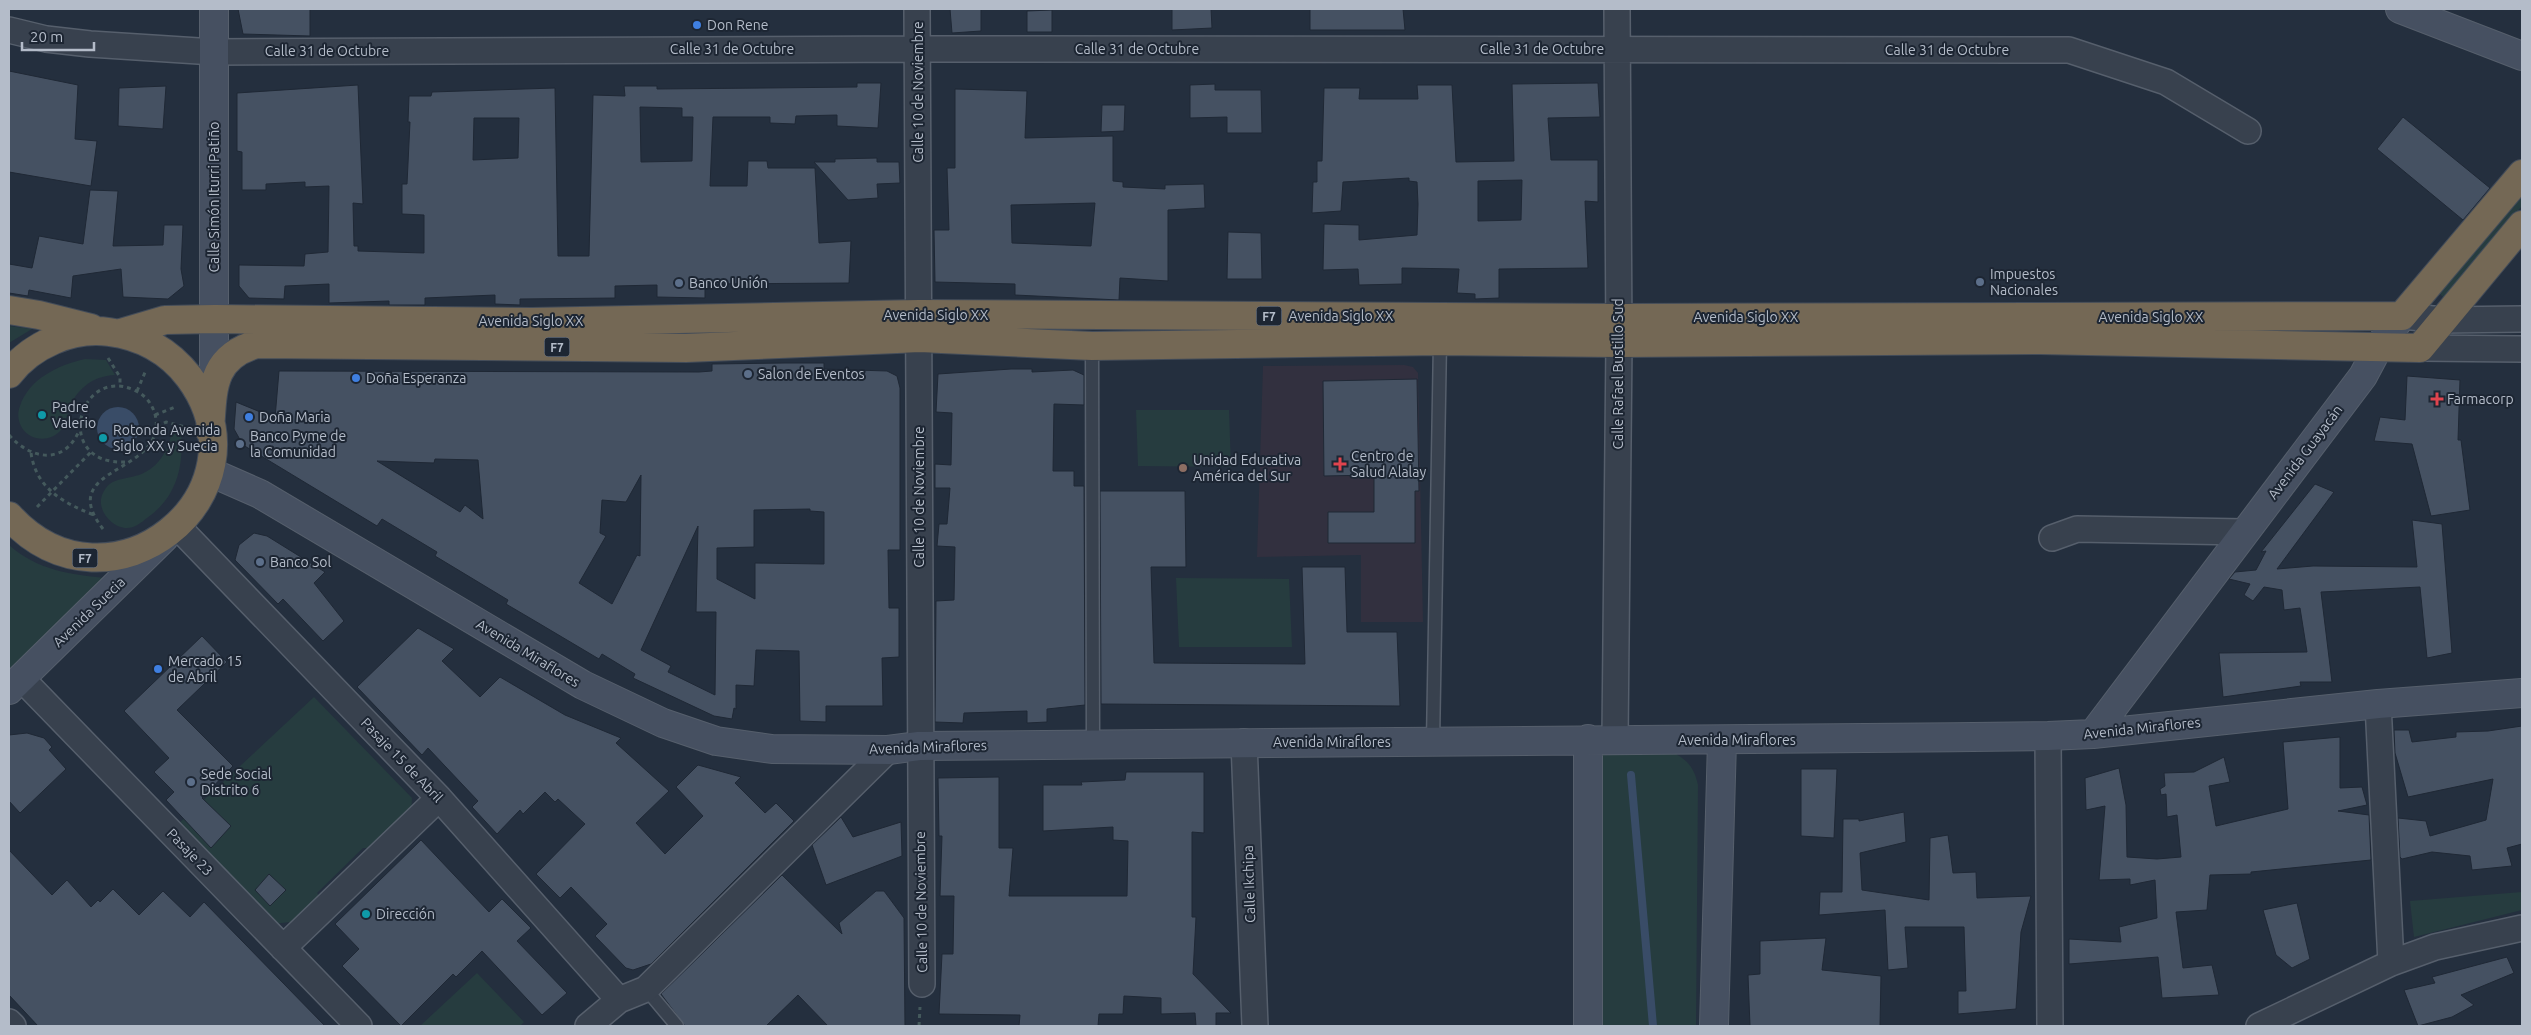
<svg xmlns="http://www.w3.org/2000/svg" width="2531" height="1035" font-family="Ubuntu,sans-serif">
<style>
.medical{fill:#32303f}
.green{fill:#263c3f}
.water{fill:#394c67}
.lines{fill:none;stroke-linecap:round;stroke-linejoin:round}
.stream{stroke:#394c67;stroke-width:8}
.building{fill:#455162;stroke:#1f2835;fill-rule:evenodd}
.lane-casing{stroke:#565f6c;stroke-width:15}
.street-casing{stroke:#565f6c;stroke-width:28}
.secondary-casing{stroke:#565f6c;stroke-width:30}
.highway-casing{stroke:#434c59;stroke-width:30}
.path{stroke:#44595c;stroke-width:3;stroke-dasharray:4 4;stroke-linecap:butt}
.lane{stroke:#38414e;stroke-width:12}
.street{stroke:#38414e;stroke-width:25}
.secondary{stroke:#465061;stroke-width:28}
.highway{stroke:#746855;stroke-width:28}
.shop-dot{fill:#3f7fe0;stroke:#1d2633;stroke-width:2}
.service-dot{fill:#5c6f8a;stroke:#1d2633;stroke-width:2}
.health-dot{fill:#e0444e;stroke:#1d2633;stroke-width:2}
.culture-dot{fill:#0f9aa8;stroke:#1d2633;stroke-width:2}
.education-dot{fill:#8d6e63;stroke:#1d2633;stroke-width:2}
.labels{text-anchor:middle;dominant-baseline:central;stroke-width:4;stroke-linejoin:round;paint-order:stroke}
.shield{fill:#1d2633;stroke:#878f9c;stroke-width:1}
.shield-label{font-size:12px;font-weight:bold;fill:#b4bcc9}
.poi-label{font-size:14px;fill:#b4bcc9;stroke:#1d2633;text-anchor:start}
.street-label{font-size:14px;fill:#b4bcc9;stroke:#1d2633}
</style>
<rect width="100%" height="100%" fill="#242f3e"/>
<!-- medical -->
<path class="medical" d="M 1404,365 L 1413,367 L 1418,373 L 1423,622 L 1361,622 L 1361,555 L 1257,557 L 1263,366 Z"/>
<!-- green -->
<path class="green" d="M 2522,191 L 2522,206 L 2444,298 L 2437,291 Z
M 9,326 L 32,329 L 9,343 Z
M 85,359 L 106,360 L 115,375 C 92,376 75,390 68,412 C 66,418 65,425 61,430 C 51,442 31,442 22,428 C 18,421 17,414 20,406 C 29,379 58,365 85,359 Z
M 1136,410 L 1229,410 L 1231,467 L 1138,466 Z
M 172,428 L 181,431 C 184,466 177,497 147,518 C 141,523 134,528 127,528 C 111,528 95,508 103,493 C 110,478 122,480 135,476 C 157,471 170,450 172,428 Z
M 9,545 C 37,570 71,575 107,578 L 9,669 Z
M 1176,578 L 1289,579 L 1292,647 L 1179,647 Z
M 314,697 L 412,798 L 411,814 L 377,848 L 363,848 L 317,893 L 321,898 L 299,921 L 273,924 L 177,825 Z
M 1669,751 C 1686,758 1694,766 1698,785 L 1696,1026 L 1597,1026 L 1595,752 Z
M 2522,892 L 2522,910 L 2414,937 L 2410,901 Z
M 477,973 L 524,1022 L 520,1026 L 420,1026 Z"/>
<!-- water -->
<path class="water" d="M97 428a21 21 0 1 1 42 0a21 21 0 1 1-42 0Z"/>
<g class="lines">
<!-- stream -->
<path class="stream" d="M 1631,775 L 1653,1026"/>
</g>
<!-- building -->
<path class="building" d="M 238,9 L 310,9 L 310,36 L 243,34 Z
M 950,9 L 981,9 L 981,31 L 952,33 Z
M 1172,9 L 1211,9 L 1212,28 L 1172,30 Z
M 1310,9 L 1403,9 L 1405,30 L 1310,30 Z
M 1052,10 L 1052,32 L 1027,32 L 1027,11 Z
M 9,71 L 78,85 L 75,139 L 97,141 L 91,186 L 9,172 Z
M 857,83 L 881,83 L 878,128 L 837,126 L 837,115 L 796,116 L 795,124 L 770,123 L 770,117 L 713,117 L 710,186 L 747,186 L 748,161 L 767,161 L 768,168 L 815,168 L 819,243 L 851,241 L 849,283 L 705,284 L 705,298 L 657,297 L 657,285 L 615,286 L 615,298 L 520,299 L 520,305 L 495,304 L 495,295 L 425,298 L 425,305 L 389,305 L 389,301 L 329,303 L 329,284 L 285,286 L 284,299 L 249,298 L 239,286 L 239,265 L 304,266 L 305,254 L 328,252 L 329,186 L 305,187 L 305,182 L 266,184 L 266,190 L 242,190 L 242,152 L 237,151 L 237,93 L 358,85 L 363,204 L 353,203 L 354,246 L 358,246 L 358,251 L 424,253 L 424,215 L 402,214 L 402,184 L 407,184 L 410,122 L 408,122 L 409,96 L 431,96 L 432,92 L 555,88 L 558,256 L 589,256 L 593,95 L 625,96 L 624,86 L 657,86 L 657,89 L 765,88 L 857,87 ZM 640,107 L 682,108 L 682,117 L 693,117 L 692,161 L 641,162 ZM 474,118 L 519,118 L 518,158 L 473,160 Z
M 1598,83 L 1600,117 L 1548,118 L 1551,160 L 1598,160 L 1598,202 L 1585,201 L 1588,268 L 1499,269 L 1499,298 L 1475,299 L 1475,294 L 1457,293 L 1459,269 L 1402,268 L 1402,284 L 1359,285 L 1358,269 L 1323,270 L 1324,224 L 1359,225 L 1359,240 L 1417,235 L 1418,204 L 1417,182 L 1409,181 L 1409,178 L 1343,182 L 1341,211 L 1312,213 L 1313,182 L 1317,182 L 1317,161 L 1322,161 L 1324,88 L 1360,88 L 1359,99 L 1418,99 L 1417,85 L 1452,85 L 1456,162 L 1514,161 L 1512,84 ZM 1522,180 L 1521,220 L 1478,221 L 1478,181 Z
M 1215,84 L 1215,90 L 1261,90 L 1262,133 L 1227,133 L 1227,117 L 1190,118 L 1190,85 Z
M 166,86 L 163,129 L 118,126 L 119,88 Z
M 955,89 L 1027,91 L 1025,138 L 1113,136 L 1113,181 L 1123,182 L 1123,187 L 1165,189 L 1165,185 L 1204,184 L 1205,208 L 1168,210 L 1168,281 L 1120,278 L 1119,300 L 1015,295 L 1015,284 L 935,282 L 934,230 L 949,230 L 947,168 L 955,168 ZM 1095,203 L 1091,246 L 1012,243 L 1011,205 Z
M 1102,105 L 1125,105 L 1124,131 L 1101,132 Z
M 2403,117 L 2490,188 L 2463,220 L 2377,149 Z
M 877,158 L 877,162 L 899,162 L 900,183 L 877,184 L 878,198 L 848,200 L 814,162 L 835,162 L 835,159 Z
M 90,190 L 118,191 L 113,246 L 163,245 L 164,225 L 183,225 L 181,269 L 184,286 L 168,299 L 123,297 L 121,269 L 73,276 L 71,298 L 29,290 L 28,296 L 9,293 L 9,264 L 32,268 L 39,236 L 83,244 Z
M 1228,232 L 1261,233 L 1262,279 L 1227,279 Z
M 785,363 L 824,363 L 824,369 L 887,371 L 897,376 L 900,388 L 900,550 L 888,550 L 889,608 L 899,608 L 899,657 L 882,658 L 883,706 L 826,706 L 826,722 L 800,721 L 799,651 L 756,650 L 754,686 L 736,685 L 736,709 L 734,708 L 732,719 L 714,716 L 633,678 L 635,674 L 602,654 L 599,659 L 540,624 L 506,604 L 508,600 L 435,556 L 437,552 L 382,519 L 377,526 L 243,445 L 234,429 L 236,402 L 275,418 L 279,371 L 699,372 L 712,371 L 712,364 ZM 435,459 L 478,460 L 483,519 L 465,505 L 460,512 L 377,461 L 434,463 ZM 641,475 L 640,556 L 637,555 L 612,604 L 579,583 L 606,536 L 600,533 L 602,500 L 626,502 ZM 810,509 L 810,511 L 824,512 L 824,564 L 755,563 L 755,599 L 717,579 L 717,548 L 754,547 L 754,510 ZM 698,526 L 696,612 L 716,612 L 715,695 L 668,672 L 671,666 L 641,650 Z
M 1011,369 L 1032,369 L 1032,372 L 1073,370 L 1084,375 L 1084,405 L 1054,404 L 1053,471 L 1074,471 L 1074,486 L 1084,486 L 1085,705 L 1047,709 L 1047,722 L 1027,723 L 1027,711 L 964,713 L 963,723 L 935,722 L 936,601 L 954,600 L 955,547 L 937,546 L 939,524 L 947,524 L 950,488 L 935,488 L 935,464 L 951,465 L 952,413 L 936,412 L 938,374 Z
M 2407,376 L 2460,380 L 2458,440 L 2461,440 L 2470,510 L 2431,516 L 2412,444 L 2374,441 L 2380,417 L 2405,420 Z
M 1417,379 L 1419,491 L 1415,491 L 1415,543 L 1328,543 L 1328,512 L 1374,512 L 1374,475 L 1324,476 L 1323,381 Z
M 2315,484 L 2334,492 L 2277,569 L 2313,566 L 2417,567 L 2412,520 L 2442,524 L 2452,653 L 2427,658 L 2420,587 L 2321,592 L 2332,682 L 2300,682 L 2301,686 L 2223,697 L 2219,653 L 2307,652 L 2300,608 L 2284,610 L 2282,590 L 2264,587 L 2253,601 L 2244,595 L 2250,584 L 2229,579 L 2235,572 L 2256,570 L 2266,551 L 2261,552 Z
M 1100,491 L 1185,491 L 1186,567 L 1151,567 L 1154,663 L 1305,664 L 1302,567 L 1345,567 L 1347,632 L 1397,632 L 1400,706 L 1101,704 Z
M 254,533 L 267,536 L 325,572 L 314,583 L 344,621 L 323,641 L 283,599 L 278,604 L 235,560 L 239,545 Z
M 418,628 L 454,649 L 442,661 L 480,697 L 500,677 L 565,715 L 621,738 L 616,743 L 669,791 L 636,823 L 665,854 L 703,816 L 676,787 L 698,765 L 741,777 L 735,783 L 765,813 L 776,803 L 794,821 L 651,964 L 633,970 L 626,968 L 595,936 L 607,924 L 571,887 L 560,898 L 536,874 L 585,824 L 558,799 L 555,802 L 545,792 L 523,814 L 520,810 L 497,834 L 472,807 L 478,801 L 428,748 L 422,755 L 357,687 Z
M 202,636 L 227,662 L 177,710 L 233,766 L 202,798 L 231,826 L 211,848 L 166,800 L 174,792 L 154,772 L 169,758 L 124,711 Z
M 2522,726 L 2522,844 L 2507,848 L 2512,866 L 2472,870 L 2470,856 L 2432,852 L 2402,859 L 2400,857 L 2398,818 L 2426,821 L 2430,836 L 2486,820 L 2493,779 L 2408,797 L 2395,753 L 2394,730 L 2409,730 L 2412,742 L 2456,737 L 2456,732 L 2488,731 Z
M 27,733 L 44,738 L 52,747 L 49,750 L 66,769 L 20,813 L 9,801 L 9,735 Z
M 2340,737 L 2340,788 L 2362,787 L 2367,805 L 2338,811 L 2369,815 L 2371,860 L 2251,872 L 2251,874 L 2210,875 L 2207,910 L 2176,912 L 2183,968 L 2212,965 L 2219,995 L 2162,998 L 2158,957 L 2069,964 L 2069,939 L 2121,942 L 2119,927 L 2157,918 L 2155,880 L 2130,885 L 2130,879 L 2099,880 L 2105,806 L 2086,810 L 2085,778 L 2119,768 L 2126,805 L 2127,857 L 2157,859 L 2181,857 L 2177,815 L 2167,817 L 2166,794 L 2161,795 L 2160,789 L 2165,786 L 2164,773 L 2194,772 L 2224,757 L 2230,782 L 2209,786 L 2216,826 L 2288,809 L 2283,742 Z
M 1801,769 L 1837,769 L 1834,838 L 1801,836 Z
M 1126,772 L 1204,772 L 1204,833 L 1192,832 L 1192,917 L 1196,917 L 1193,974 L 1231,1013 L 1216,1013 L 1216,1026 L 1196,1026 L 1195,1013 L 1161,1014 L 1161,998 L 1124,996 L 1123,1014 L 1099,1014 L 1098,1026 L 1019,1026 L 1020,1015 L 939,1014 L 942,954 L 953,954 L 954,896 L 940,896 L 942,836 L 939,836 L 938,778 L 999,777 L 999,848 L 1013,848 L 1009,896 L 1127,896 L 1128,841 L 1113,840 L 1113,827 L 1043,831 L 1043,785 L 1082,785 L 1081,782 L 1125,780 Z
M 1904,812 L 1906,842 L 1860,853 L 1862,890 L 1929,900 L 1930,838 L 1948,835 L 1953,873 L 1976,872 L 1977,898 L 2031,896 L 2021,932 L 2016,1009 L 1958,1014 L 1958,991 L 1966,991 L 1964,927 L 1905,927 L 1908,968 L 1888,970 L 1885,910 L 1819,915 L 1820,892 L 1842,892 L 1843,819 L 1859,819 L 1859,821 Z
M 841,817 L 853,837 L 901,822 L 902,856 L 826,885 L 812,845 Z
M 421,840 L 489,912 L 502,899 L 531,928 L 517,941 L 567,993 L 542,1015 L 482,951 L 456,977 L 453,974 L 401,1026 L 342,966 L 359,949 L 335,924 Z
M 9,850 L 52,895 L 67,880 L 91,907 L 98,900 L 100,902 L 113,889 L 139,915 L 163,891 L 190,917 L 204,902 L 325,1026 L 38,1026 L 9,995 Z
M 269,874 L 286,890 L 270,906 L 255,890 Z
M 782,875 L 842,934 L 839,923 L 876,891 L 884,891 L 904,918 L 905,1026 L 828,1026 L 798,995 L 766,1026 L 685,1026 L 661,994 Z
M 2297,903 L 2310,959 L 2292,968 L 2276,955 L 2263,910 Z
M 1826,938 L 1822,970 L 1881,976 L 1880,1026 L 1750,1026 L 1748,975 L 1760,974 L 1760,941 Z
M 2507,957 L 2514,973 L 2461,995 L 2474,1005 L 2452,1017 L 2418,1026 L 2404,990 L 2435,983 L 2432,977 Z"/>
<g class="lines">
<defs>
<path id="lane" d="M 1092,346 L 1093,744
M 1433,742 L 1440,341
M 646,989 L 677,1026"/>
<path id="street" d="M 917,9 L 922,984
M 9,30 L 46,39 L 90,44 L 214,52 L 917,49 L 2069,50 L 2166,82 L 2248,131
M 2402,316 L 2443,320 L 2522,319
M 2420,348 L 2522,349
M 177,526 L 439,798 L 619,1000
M 2052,538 L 2077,529 L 2244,532
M 21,678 L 359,1026
M 2378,704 L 2391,963
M 2048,736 L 2050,1026
M 1615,739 L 1619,343 L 1617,9
M 1244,742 L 1255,1026
M 283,948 L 439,798
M 9,1022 L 13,1026
M 588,1026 L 619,1000 L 646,989 L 888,750
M 2259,1026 L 2391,963 L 2435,947 L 2522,928"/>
<path id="secondary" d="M 214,9 L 214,385
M 2400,9 L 2522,56
M 210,472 L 260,494 L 583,685 L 663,723 L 716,741 L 772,749 L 888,750 L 919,746 C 1296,740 1672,742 2048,736 L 2093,734 L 2378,704 L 2522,693
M 9,690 L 164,538
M 2093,734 L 2363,376 L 2379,346 L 2402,316
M 1588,1026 L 1588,739
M 1714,1026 L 1722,741"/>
<path id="highway" d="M 9,310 L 39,315 L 91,328
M 121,333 L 165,320 L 215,319 L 532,322 L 919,314 L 1619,318 L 2402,316 L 2522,174
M 9,374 C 31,345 72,327 109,332 C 141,336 169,351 189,377 C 275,493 110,627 9,516
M 210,431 C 213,391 210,357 257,344 L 686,348 L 920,338 L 1092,346 L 1440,341 L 1619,343 L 2040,340 L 2420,348 L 2522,225"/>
</defs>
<!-- lane casing -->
<use href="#lane" class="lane-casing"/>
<!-- street casing -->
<use href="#street" class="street-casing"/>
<!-- secondary casing -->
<use href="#secondary" class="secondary-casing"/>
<!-- highway casing -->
<use href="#highway" class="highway-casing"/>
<!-- path -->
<path class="path" d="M 108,358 L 120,377 L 120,386
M 137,391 L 146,370
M 155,415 L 175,407
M 157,427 L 166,422 L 185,427
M 9,435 C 31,460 64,465 79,431
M 31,453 C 36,488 63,503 94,515
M 37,507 L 91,452
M 103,529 C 54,466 163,475 156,419 C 154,406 146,395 134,390 C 78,365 52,465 125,462
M 919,1026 L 920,1007"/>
<!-- lane -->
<use href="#lane" class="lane"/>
<!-- street -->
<use href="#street" class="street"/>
<!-- secondary -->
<use href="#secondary" class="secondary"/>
<!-- highway -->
<use href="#highway" class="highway"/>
</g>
<!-- markers -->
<g class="shop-dot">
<circle cx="697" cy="25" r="5"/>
<circle cx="356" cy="378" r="5"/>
<circle cx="249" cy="417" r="5"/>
<circle cx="158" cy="669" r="5"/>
</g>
<g class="service-dot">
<circle cx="1980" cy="282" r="5"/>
<circle cx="679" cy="283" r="5"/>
<circle cx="748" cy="374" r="5"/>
<circle cx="240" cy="444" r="5"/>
<circle cx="260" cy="562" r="5"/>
<circle cx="191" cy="782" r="5"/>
</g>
<g class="health-dot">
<path d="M2434.5 391.5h5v5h5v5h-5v5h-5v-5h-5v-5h5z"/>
<path d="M1337.5 456.5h5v5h5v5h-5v5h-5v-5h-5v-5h5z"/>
</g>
<g class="culture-dot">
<circle cx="42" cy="415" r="5"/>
<circle cx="103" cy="438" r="5"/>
<circle cx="366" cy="914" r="5"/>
</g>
<circle class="education-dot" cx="1183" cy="468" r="5"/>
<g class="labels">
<!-- shield labels -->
<g class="shield">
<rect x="1256.5" y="306.5" width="25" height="19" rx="4"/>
<rect x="544.5" y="337.5" width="25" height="19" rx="4"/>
<rect x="72.5" y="548.5" width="25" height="19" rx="4"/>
</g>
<g class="shield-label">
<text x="1269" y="316">F7</text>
<text x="557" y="347">F7</text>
<text x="85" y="558">F7</text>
</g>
<!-- poi labels -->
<g class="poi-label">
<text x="707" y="25">Don Rene</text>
<text x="1990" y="274">Impuestos<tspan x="1990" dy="16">Nacionales</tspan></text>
<text x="689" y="283">Banco Unión</text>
<text x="758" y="374">Salon de Eventos</text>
<text x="366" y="378">Doña Esperanza</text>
<text x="2447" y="399">Farmacorp</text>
<text x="52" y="407">Padre<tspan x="52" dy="16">Valerio</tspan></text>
<text x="259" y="417">Doña Maria</text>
<text x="113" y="430">Rotonda Avenida<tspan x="113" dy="16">Siglo XX y Suecia</tspan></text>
<text x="250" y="436">Banco Pyme de<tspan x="250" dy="16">la Comunidad</tspan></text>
<text x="1351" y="456">Centro de<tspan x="1351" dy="16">Salud Alalay</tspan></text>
<text x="1193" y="460">Unidad Educativa<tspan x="1193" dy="16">América del Sur</tspan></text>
<text x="270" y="562">Banco Sol</text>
<text x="168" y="661">Mercado 15<tspan x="168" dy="16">de Abril</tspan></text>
<text x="201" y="774">Sede Social<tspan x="201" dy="16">Distrito 6</tspan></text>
<text x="376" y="914">Dirección</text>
</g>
<!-- street labels -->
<g class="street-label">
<text x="732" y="49">Calle 31 de Octubre</text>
<text x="1137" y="49">Calle 31 de Octubre</text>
<text x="1542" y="49">Calle 31 de Octubre</text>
<text x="1947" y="50">Calle 31 de Octubre</text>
<text x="327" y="51">Calle 31 de Octubre</text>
<text transform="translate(918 92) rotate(-90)">Calle 10 de Noviembre</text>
<text transform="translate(214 197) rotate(-90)">Calle Simón Iturri Patiño</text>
<text x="936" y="315">Avenida Siglo XX</text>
<text x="1341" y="316">Avenida Siglo XX</text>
<text x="1746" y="317">Avenida Siglo XX</text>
<text x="2151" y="317">Avenida Siglo XX</text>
<text x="531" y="321">Avenida Siglo XX</text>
<text transform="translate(1618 374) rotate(-90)">Calle Rafael Bustillo Sud</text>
<text transform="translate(2305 452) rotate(-53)">Avenida Guayacán</text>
<text transform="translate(919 497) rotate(-90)">Calle 10 de Noviembre</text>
<text transform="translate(89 612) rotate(-44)">Avenida Suecia</text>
<text transform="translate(528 653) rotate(31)">Avenida Miraflores</text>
<text transform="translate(2142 728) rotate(-6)">Avenida Miraflores</text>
<text x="1737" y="740">Avenida Miraflores</text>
<text x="1332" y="742">Avenida Miraflores</text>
<text transform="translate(928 747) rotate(-2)">Avenida Miraflores</text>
<text transform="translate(402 760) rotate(46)">Pasaje 15 de Abril</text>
<text transform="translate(190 852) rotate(46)">Pasaje 23</text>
<text transform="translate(1249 884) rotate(-92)">Calle Ikchipa</text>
<text transform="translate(921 902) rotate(-91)">Calle 10 de Noviembre</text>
</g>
</g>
<!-- border -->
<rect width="2531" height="1035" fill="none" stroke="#b4bcc9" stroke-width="20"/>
<!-- scale -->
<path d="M22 42v8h72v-8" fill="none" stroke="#b4bcc9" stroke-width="2.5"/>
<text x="30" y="42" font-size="15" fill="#b4bcc9" stroke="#1d2633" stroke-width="4" paint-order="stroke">20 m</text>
</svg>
